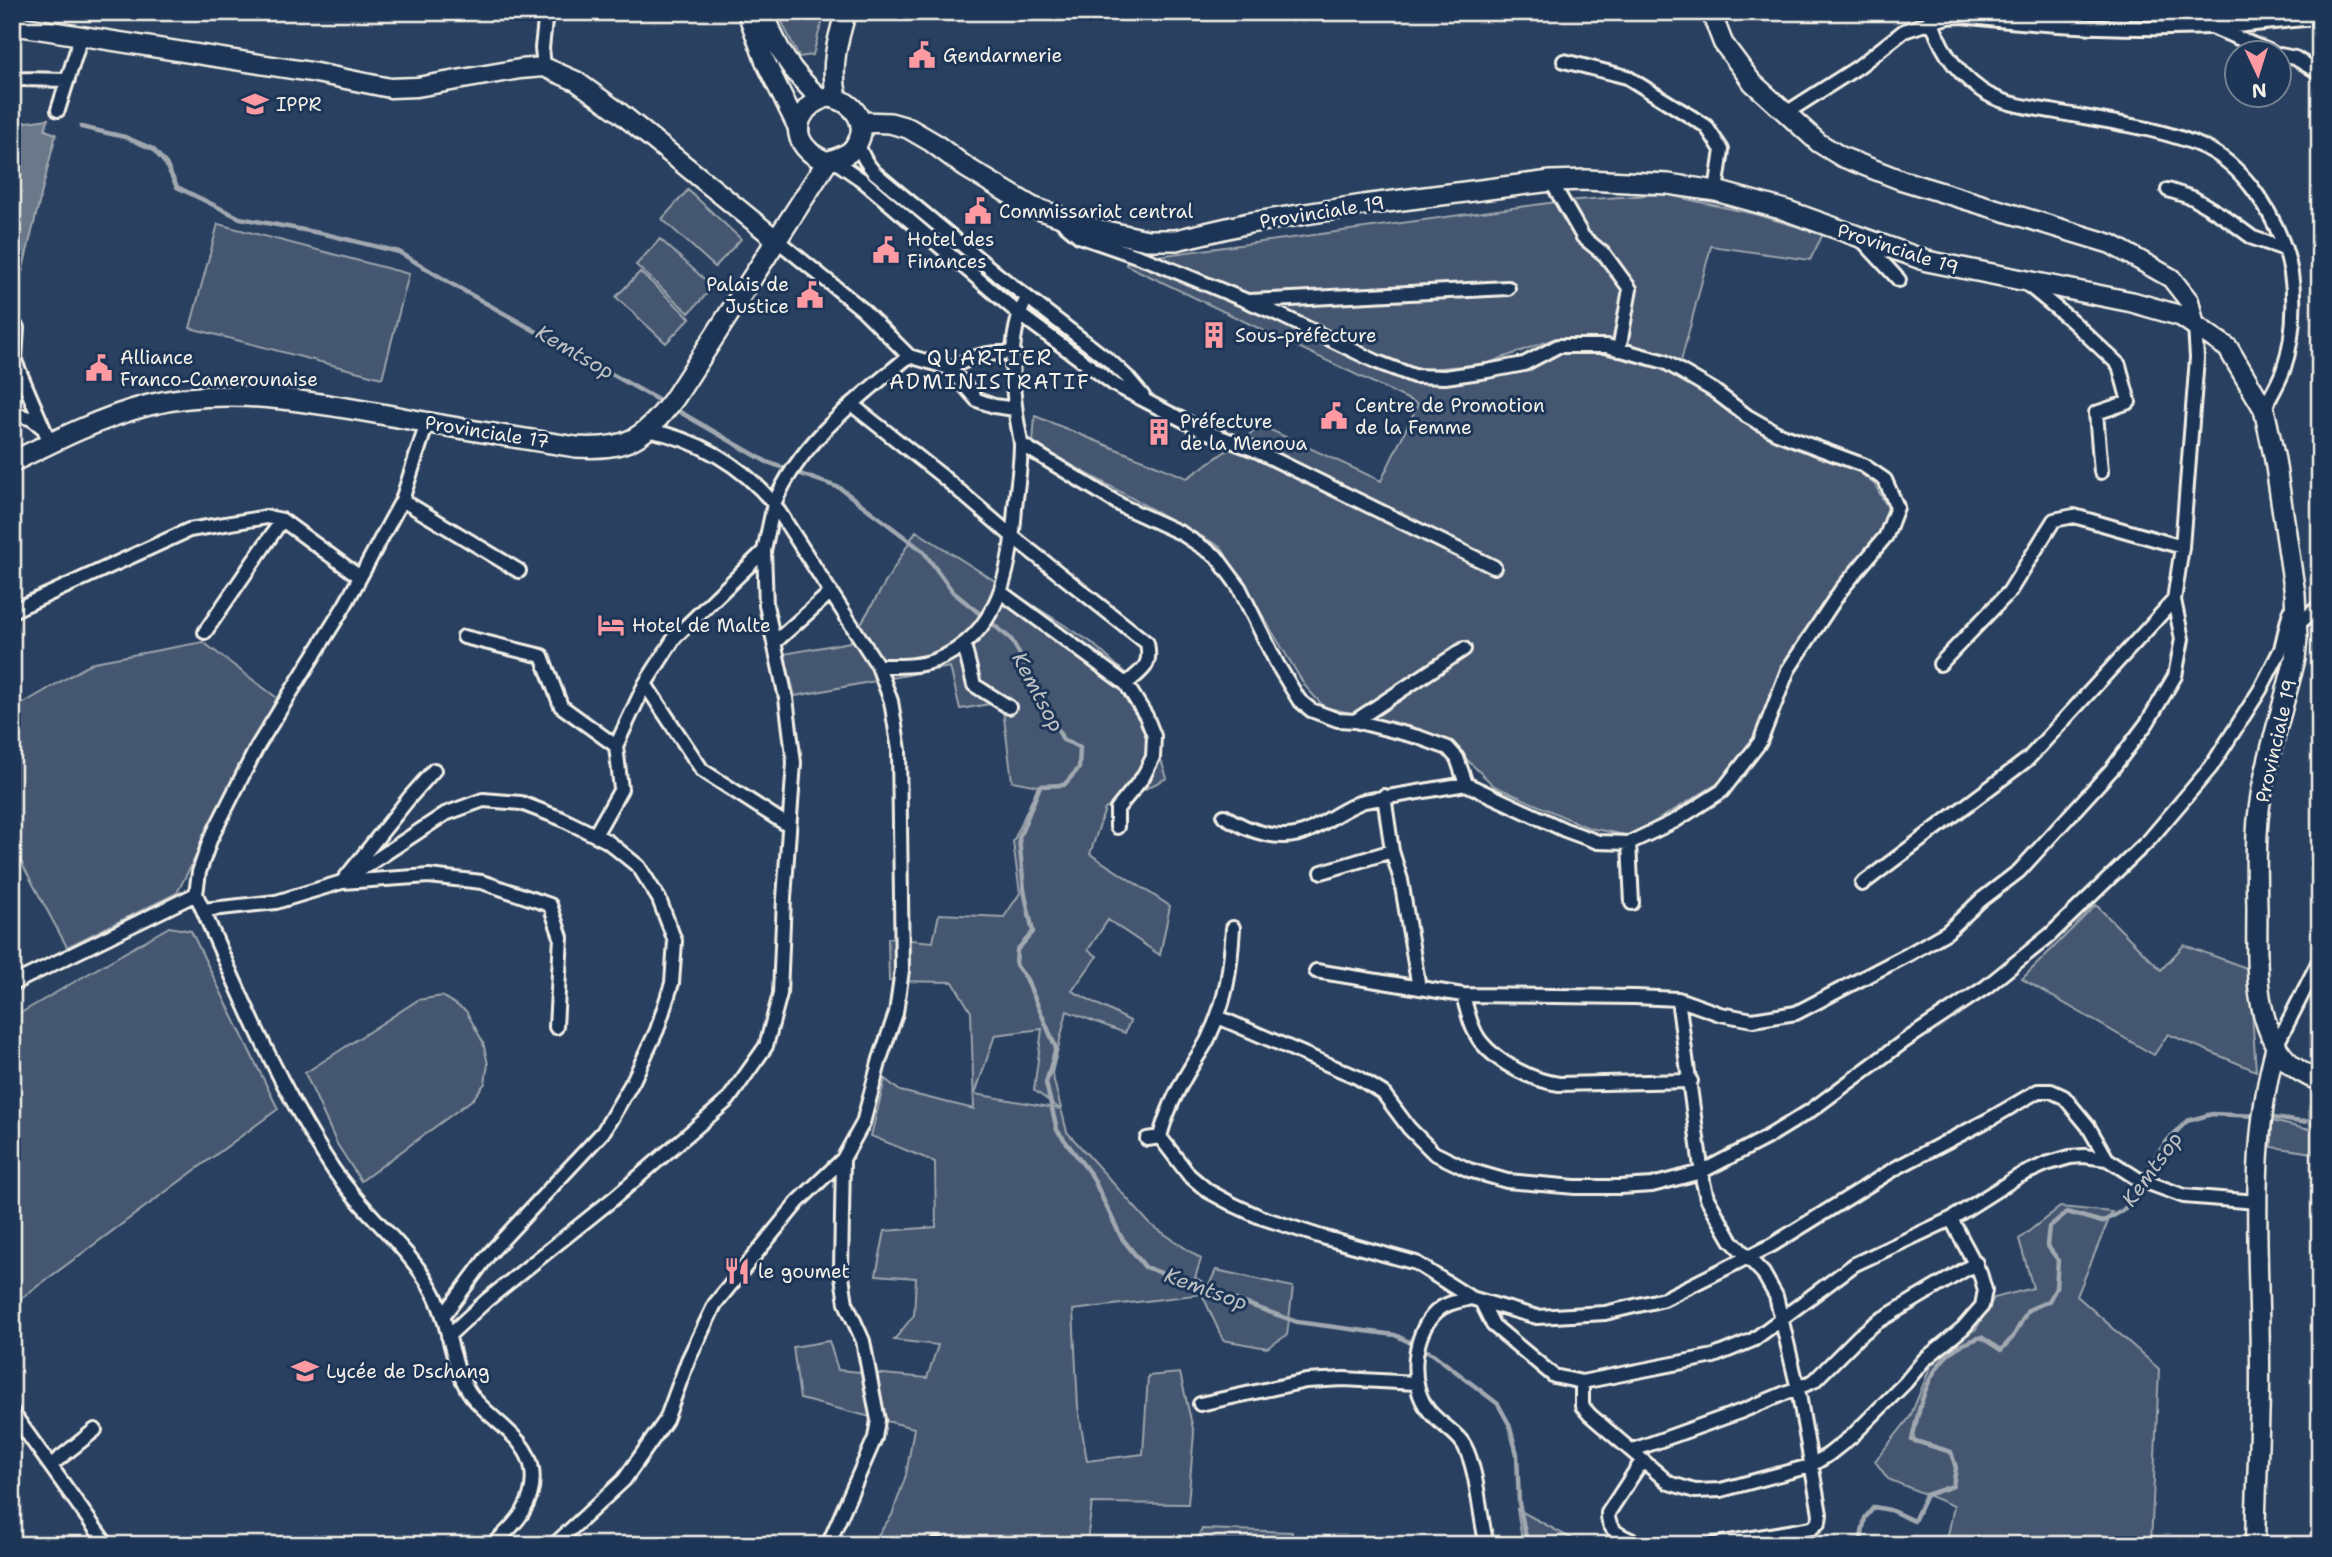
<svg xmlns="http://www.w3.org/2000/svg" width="2332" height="1557" font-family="'Shantell Sans',sans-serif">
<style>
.green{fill:#445771;stroke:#9ca4ac;stroke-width:2;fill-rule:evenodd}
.water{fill:#6a788a;stroke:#a1a8b0;stroke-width:2}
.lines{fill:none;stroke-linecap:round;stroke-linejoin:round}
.stream{stroke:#a1a8b0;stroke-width:4.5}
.river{stroke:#6a788a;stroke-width:24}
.street-casing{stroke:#f4f1e8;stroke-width:18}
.secondary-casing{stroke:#f4f1e8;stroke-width:23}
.primary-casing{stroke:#f4f1e8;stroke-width:24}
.street{stroke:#1d3557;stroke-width:12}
.secondary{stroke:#1d3557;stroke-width:18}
.primary{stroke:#1d3557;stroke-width:19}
.labels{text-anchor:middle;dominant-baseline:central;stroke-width:6;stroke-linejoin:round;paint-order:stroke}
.poi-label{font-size:19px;fill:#f4f1e8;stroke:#1d3557;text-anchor:start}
.street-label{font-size:19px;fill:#f4f1e8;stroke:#1d3557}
.water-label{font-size:21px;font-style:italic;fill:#bdc1c2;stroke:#1d3557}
.neighbourhood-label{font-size:21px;letter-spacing:2px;fill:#f4f1e8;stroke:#1d3557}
</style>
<rect width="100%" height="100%" fill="#2a4060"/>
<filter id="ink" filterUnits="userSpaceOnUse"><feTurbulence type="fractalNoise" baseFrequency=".0143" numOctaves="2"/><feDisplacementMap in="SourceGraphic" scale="14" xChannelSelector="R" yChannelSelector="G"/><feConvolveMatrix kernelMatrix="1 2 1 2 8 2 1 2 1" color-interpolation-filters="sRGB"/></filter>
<g filter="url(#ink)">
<!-- green -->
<path class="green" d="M 777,12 L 826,12 L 819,32 L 813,55 L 799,57 Z
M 688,190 L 741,239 L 715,267 L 662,219 Z
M 1664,194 L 1754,214 L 1823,234 L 1810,260 L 1711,246 L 1678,373 L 1711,392 L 1742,422 L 1774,440 L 1857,470 L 1875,485 L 1889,510 L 1880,533 L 1782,665 L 1757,737 L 1720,782 L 1631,836 L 1589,828 L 1494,786 L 1452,745 L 1360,715 L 1324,707 L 1305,686 L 1221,547 L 1033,444 L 1035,416 L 1187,478 L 1262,426 L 1381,481 L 1418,404 L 1126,265 L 1129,248 L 1158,256 L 1564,201 ZM 1556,338 L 1609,339 L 1667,354 L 1678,373 L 1603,354 L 1555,353 L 1524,370 L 1436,384 L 1424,384 L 1428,369 L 1486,364 Z
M 218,224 L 409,274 L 382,378 L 190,328 Z
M 660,239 L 713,287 L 689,313 L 636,265 Z
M 640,272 L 690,318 L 666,343 L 616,297 Z
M 916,531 L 1091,642 L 1134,681 L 1167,778 L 1105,809 L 1090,854 L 1170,906 L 1160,955 L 1108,920 L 1088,950 L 1097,956 L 1072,991 L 1130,1021 L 1125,1033 L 1067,1011 L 1052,1073 L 1067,1132 L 1150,1224 L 1201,1259 L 1195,1278 L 1209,1285 L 1216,1270 L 1293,1287 L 1287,1335 L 1267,1348 L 1223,1340 L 1202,1294 L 1073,1310 L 1078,1407 L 1087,1461 L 1143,1454 L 1148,1376 L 1180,1373 L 1194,1433 L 1188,1504 L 1092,1503 L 1087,1541 L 1044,1540 L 1041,1545 L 871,1545 L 892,1515 L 906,1475 L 914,1428 L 800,1399 L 793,1347 L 829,1341 L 838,1370 L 927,1378 L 938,1345 L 894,1340 L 914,1315 L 916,1278 L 876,1275 L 885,1231 L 936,1227 L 935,1162 L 871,1136 L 885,1079 L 900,1091 L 974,1109 L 971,1012 L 953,982 L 889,981 L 888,938 L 933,942 L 939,914 L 1004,917 L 1020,893 L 1013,842 L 1038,786 L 1012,781 L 1002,702 L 960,709 L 950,667 L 795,696 L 784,654 L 850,642 ZM 1042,1029 L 1034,1090 L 1060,1109 L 975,1094 L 995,1035 Z
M 203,642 L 277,698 L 177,893 L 67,947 L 21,862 L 12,865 L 12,710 L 94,662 Z
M 2096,905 L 2161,970 L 2184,945 L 2249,969 L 2256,1071 L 2168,1034 L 2154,1055 L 2022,979 Z
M 169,927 L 191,931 L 278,1109 L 12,1305 L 12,1018 Z
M 442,996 L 466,1011 L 483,1042 L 488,1064 L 485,1083 L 473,1099 L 361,1181 L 337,1144 L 305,1073 L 418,1000 Z
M 2272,1121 L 2306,1129 L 2320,1128 L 2320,1154 L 2272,1147 Z
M 2060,1207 L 2112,1212 L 2077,1296 L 2159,1369 L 2151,1545 L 1946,1545 L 1954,1506 L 1888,1479 L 1875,1461 L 1910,1417 L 1935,1356 L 1976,1329 L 1994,1298 L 2033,1288 L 2019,1239 Z
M 1517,1509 L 1583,1545 L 1523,1545 Z
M 1202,1529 L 1292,1532 L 1290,1545 L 1195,1545 Z"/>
<!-- water -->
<path class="water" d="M 48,119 L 45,130 L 56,134 L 13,309 L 12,124 Z"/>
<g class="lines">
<!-- stream -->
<path class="stream" d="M 81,127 L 125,137 L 153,149 L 166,164 L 177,187 L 240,218 L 325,234 L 399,252 L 450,283 L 665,404
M 673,408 L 767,462 L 840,488 L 923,551 L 953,592 L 1011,639 L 1035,681 L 1063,740 L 1080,747 L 1079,768 L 1064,785 L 1040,786 L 1019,838 L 1024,890 L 1033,932 L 1017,950 L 1016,965 L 1026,978 L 1056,1048 L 1046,1083 L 1057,1130 L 1092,1176 L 1121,1237 L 1145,1267 L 1297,1322 L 1395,1335 L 1433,1354 L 1498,1404 L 1509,1424 L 1517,1454 L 1519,1503 L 1527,1542 L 1557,1545
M 2267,1117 L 2301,1122 L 2318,1120
M 1871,1545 L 1861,1538 L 1865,1518 L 1874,1507 L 1890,1510 L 1914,1521 L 1926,1495 L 1953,1486 L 1956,1468 L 1951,1452 L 1912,1440 C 1919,1408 1926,1372 1952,1351 C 1959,1344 1972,1341 1981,1337 L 2001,1350 L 2013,1337 L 2028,1310 L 2049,1301 L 2056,1288 L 2058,1260 L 2047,1245 L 2049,1227 L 2067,1212 L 2102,1222 L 2122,1211 L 2133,1200 L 2153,1160 L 2167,1141 L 2187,1121 L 2212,1114 L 2259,1116"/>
<!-- river -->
<path class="river" d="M 2320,1112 L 2320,1121"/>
<defs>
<path id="street" d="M 1929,12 C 1938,45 1953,70 1981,90 C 2001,104 2027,107 2051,111 C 2101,121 2160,127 2206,148 C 2241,165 2268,205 2282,241 C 2298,279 2296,332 2283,371 C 2278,384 2270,397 2264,409
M 2214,28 L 2271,52
M 2280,55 L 2295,58 L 2320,73
M 1564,61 L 1627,77 L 1706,126 L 1722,150 L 1716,191
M 544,67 L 542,48 L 546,12
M 12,77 L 20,79 L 68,80
M 58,110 L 81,37
M 1786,113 L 1858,67 L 1904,31 L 1947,17 L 1962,16 C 2052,27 2144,31 2234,26 C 2263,24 2291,19 2320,18
M 858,142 C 861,155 866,163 875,173 L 997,274 L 1111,362 L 1127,377 L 1143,396
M 832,159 L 862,180 L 1018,313 L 1115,385 L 1202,430 L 1255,450 L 1494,567
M 1551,181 L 1583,237 L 1605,255 L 1630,289 L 1619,350
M 2168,190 L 2193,198 L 2223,216 L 2253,238 L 2285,249
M 1061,221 L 1079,236 L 1151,261 L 1278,314 L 1377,362 L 1414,376 L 1445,377 L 1487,371 L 1524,364 L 1558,346 L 1607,346 L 1665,362 L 1713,390 L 1747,416 L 1777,433 L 1863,465 L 1885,480 L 1897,507 L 1886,536 L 1841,590 L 1788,670 L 1760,742 L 1722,791 L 1675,821 L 1629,843 L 1598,842 L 1565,830 L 1466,784 L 1364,801 C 1344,808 1328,821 1310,830 C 1282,844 1248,831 1224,816
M 1862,240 L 1899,280
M 2027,284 L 2072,321 L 2119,365 L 2129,402 L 2096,413 L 2101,472
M 1250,301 L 1508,288
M 12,325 L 17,328 L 15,361 L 50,443
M 909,356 L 949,368 L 977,400 L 994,406 L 1015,409
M 949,368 C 972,357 988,351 1014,353
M 851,404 L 942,476 L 1013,537 L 1147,643 C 1152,667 1142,670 1126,684
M 12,413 L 32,419 L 42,427
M 427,423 L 402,500 L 345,605 L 257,747 L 210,840 L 199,872 L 196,894 C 237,988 277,1083 333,1169 C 362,1212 405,1243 431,1288 C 450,1321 449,1360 469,1392 C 486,1418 527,1436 532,1469 C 537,1502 516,1525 492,1545
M 1021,444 L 1124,507 L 1181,533 L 1216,556 L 1239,587 L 1277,664 L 1299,700 L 1311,710 L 1338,720 L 1355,721 L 1418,737 L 1448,748 L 1457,758 L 1466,784
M 402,500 L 519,571
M 1002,593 L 1126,684 L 1146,716 L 1154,736 L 1153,757 L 1143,777 L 1117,809 L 1117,827
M 12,611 L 189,530 L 267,517 L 282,520 L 360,577
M 2296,626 L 2320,606
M 205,632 L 282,520
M 464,637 L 542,656 L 561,706 L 616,746
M 774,643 L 831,592
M 964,645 L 974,685 L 1009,707
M 1940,664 L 2009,592 L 2054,520 L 2074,516 L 2182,547
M 878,666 C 898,666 918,667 936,660 C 1000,635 1011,568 1015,508 C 1017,488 1021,465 1021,444 C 1020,434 1017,423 1016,413 C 1011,377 1009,330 1027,298
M 645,684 L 702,770 L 789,826
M 1355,721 L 1464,649
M 434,770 L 410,797 L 342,882 L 429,876 L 482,882 L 550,905 L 561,937 L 556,1027
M 1384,796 L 1392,851 L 1401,880 L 1419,988
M 595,835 L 621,789 L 616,746 L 645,684 L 675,637 L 764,551
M 1629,843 L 1632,903
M 1322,872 L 1392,851
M 1862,884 L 2028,759 L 2174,600
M 203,910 L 276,902 L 342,882 L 445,814 L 483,800 L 521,803 L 560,818 L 607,841 L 639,867 L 659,899 L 675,941 L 672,983 L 657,1030 L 633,1081 L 603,1132 L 490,1253 L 444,1315
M 1316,971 L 1463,995 L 1635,997 L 1678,999 L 1720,1014 L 1753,1020 L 1796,1013 L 1909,954 L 1947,932 L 1981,900 L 2019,871 L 2113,768 L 2147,723 L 2175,676 L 2182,639 L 2174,600 L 2182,547 L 2197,358 L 2195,326
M 12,984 L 196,894
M 1463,995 C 1467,1010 1471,1029 1481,1042 C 1498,1063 1533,1081 1559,1084 L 1691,1081
M 1678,999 L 1703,1182 L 1707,1198 L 1731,1240 L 1763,1273 L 1776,1296 L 1798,1389 L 1820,1514 L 1819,1522 L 1812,1528 L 1711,1545
M 1218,1017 L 1357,1077 L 1383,1093 L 1409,1128 L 1434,1153 L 1469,1170 L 1507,1181 L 1575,1187 L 1620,1187 L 1652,1185 L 1701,1172 L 1766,1138 L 1810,1111 L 1903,1042 L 1986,987 L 2050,935 L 2150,839 L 2211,767 L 2260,690 L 2281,649 L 2290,611
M 2276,1046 L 2320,959
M 1160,1137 C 1166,1112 1177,1090 1191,1067 C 1196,1058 1203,1049 1208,1039 C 1227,999 1230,972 1233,928
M 1147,1139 L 1160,1137 L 1189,1175 L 1208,1191 L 1234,1205 L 1260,1217 L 1322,1237 L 1416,1263 L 1471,1298 L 1537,1317 L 1605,1313 L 1664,1299 L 1772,1245 L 1896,1168 L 1990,1119 L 2038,1091 L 2051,1091 L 2064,1097 L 2088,1126 L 2107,1159
M 1471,1298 C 1459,1301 1445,1303 1436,1312 C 1412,1334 1408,1386 1429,1411 C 1439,1424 1456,1431 1464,1445 C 1478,1470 1479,1515 1487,1545
M 1481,1301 L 1493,1325 L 1554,1376 L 1582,1382 L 1714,1356 L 1753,1340 L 1855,1264 L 1951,1219 L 2019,1176 L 2046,1164 L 2070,1157 L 2084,1156 L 2107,1159 L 2138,1179 L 2184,1196 L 2257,1202
M 448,1336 L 487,1300 L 614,1198 L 728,1100 L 766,1046 L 780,994 L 784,898 L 794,763 L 786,698 L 766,605 L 764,551 L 774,504 C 742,465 698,439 647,430
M 1582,1382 L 1582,1406 L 1590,1415 L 1669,1483 L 1695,1491 L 1721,1490 L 1810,1466 L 1828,1455 L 1852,1436 L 1905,1383 L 1924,1360 L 1963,1328 L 1982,1306 L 1985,1290 L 1980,1273 L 1951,1219
M 1200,1404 L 1306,1381 L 1344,1379 L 1416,1383
M 12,1412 L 107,1545
M 1633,1450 L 1742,1411 L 1814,1381 L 1859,1336 L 1877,1322 L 1976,1263
M 51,1465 L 95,1430
M 554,1545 L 624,1480 L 666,1420 L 688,1360 L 715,1304 L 798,1202 L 843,1159 L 863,1123 L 880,1059 L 896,1013 L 902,970 L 899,750 L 891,701 L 878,666 L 774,504 C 801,440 858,399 909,356 L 862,309 L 778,241
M 828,1545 L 875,1438 L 878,1420 L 863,1341 L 846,1303 L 841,1270 L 843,1159
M 935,1545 L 940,1545
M 1642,1545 C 1626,1537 1607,1534 1608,1513 L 1642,1461"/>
<path id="secondary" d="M 747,12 L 765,61 L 799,130
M 764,12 C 778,51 790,71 820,98
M 1711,12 L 1723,43 L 1752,82 L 1819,143 L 1842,157 L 1901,180 L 2111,244 L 2171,278 L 2189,301 L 2195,326
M 12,25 L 311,72 L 390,88 L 417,87 L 520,69 L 544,67 L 576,81 L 619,112 L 778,241
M 2255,1545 C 2256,1490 2260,1435 2260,1380 C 2261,1268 2246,1155 2276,1046"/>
<path id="primary" d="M 829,97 C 855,100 873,128 852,150 C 845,157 836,158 827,162 C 820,158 813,156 808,150 C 787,130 804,101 829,97 Z
M 837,98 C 830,68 837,41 846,12
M 861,122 L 890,123 L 908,128 L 932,142 L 967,168 L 1032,207 L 1096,229 L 1147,240 L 1176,240 L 1249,223 L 1363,205 L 1551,181 L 1586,180 L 1668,184 L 1716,191 L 1785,210 L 1927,261 L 2132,302 L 2181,316 L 2228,348 L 2264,409 L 2275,460 L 2295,594 L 2297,638 L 2295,659 C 2284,704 2269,749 2261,795 C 2255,832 2256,870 2257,907 C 2257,953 2253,1002 2275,1044 C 2284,1062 2301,1074 2320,1081
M 12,462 C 56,440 102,417 149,405 C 228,384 324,404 403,418 C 460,429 518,438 576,447 C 628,450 643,439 674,399 L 827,162"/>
</defs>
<!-- street casing -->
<use href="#street" class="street-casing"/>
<!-- secondary casing -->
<use href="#secondary" class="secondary-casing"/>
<!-- primary casing -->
<use href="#primary" class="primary-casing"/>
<!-- street -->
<use href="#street" class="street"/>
<!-- secondary -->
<use href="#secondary" class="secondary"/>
<!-- primary -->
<use href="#primary" class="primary"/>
</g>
</g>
<!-- icons -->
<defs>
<symbol id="civic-bare" viewBox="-9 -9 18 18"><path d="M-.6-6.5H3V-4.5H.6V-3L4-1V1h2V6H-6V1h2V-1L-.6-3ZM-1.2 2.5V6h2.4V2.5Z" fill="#ff9aa2" stroke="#1d3557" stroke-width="2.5" paint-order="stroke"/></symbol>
<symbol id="university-bare" viewBox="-9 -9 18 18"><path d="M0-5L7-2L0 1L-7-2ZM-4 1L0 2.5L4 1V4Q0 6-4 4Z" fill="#ff9aa2" stroke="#1d3557" stroke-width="2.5" paint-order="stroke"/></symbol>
<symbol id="building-bare" viewBox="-9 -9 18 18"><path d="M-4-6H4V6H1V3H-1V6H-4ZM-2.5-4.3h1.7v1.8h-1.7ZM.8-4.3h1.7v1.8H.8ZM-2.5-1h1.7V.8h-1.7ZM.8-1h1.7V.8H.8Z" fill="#ff9aa2" stroke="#1d3557" stroke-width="2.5" paint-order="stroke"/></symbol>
<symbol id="hotel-bare" viewBox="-9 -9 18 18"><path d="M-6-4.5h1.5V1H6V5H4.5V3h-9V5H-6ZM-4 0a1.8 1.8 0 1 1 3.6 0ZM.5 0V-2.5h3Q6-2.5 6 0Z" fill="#ff9aa2" stroke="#1d3557" stroke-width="2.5" paint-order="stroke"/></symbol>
<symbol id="restaurant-bare" viewBox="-9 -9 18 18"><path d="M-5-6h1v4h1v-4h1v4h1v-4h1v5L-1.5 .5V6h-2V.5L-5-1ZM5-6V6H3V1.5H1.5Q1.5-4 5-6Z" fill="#ff9aa2" stroke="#1d3557" stroke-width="2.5" paint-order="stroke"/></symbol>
<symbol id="school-bare" viewBox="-9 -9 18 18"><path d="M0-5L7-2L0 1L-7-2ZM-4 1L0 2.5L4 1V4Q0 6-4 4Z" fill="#ff9aa2" stroke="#1d3557" stroke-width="2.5" paint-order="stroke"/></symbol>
</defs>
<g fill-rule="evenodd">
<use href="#civic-bare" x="903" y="36" width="38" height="38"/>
<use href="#university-bare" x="236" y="85" width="38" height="38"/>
<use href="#civic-bare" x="959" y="192" width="38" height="38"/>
<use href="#civic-bare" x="867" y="231" width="38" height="38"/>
<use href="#civic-bare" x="791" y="276" width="38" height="38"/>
<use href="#building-bare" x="1195" y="316" width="38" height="38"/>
<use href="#civic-bare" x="80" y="349" width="38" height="38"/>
<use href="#civic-bare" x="1315" y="397" width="38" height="38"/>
<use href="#building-bare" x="1140" y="413" width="38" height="38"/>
<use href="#hotel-bare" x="592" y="606" width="38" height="38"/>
<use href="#restaurant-bare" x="718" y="1252" width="38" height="38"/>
<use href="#school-bare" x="286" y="1352" width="38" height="38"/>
</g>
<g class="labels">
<!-- poi labels -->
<g class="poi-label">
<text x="943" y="55">Gendarmerie</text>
<text x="276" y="104">IPPR</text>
<text x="999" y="211">Commissariat central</text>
<text x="907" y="239">Hotel des<tspan x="907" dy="22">Finances</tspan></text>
<text x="789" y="284" text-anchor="end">Palais de<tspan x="789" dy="22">Justice</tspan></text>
<text x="1235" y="335">Sous-préfecture</text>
<text x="120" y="357">Alliance<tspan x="120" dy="22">Franco-Camerounaise</tspan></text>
<text x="1355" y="405">Centre de Promotion<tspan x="1355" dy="22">de la Femme</tspan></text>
<text x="1180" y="421">Préfecture<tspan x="1180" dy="22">de la Menoua</tspan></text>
<text x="632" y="625">Hotel de Malte</text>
<text x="758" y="1271">le goumet</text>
<text x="326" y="1371">Lycée de Dschang</text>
</g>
<!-- street labels -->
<g class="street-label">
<text transform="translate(1322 212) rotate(-9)">Provinciale 19</text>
<text transform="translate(1898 249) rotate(18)">Provinciale 19</text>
<text transform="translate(487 432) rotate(9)">Provinciale 17</text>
<text transform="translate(2276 741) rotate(-77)">Provinciale 19</text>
</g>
<!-- water labels -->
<g class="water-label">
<text transform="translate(575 352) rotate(30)">Kemtsop</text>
<text transform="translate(1038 692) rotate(62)">Kemtsop</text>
<text transform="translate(2152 1169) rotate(-54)">Kemtsop</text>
<text transform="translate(1206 1289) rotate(20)">Kemtsop</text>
</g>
<!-- neighbourhood labels -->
<g class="neighbourhood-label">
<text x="990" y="358">QUARTIER<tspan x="990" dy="24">ADMINISTRATIF</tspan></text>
</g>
</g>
<!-- margin -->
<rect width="2332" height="1557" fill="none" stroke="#1d3557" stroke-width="42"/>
<rect x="21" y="21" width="2290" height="1515" fill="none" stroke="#f4f1e8" stroke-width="2.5" filter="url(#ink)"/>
<!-- north arrow -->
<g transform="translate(2258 74) rotate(176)"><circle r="33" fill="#1d3557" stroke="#738091" stroke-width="2"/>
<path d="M0-5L12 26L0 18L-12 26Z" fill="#ff9aa2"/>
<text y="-10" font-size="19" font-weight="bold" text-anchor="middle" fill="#f4f1e8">N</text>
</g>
</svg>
